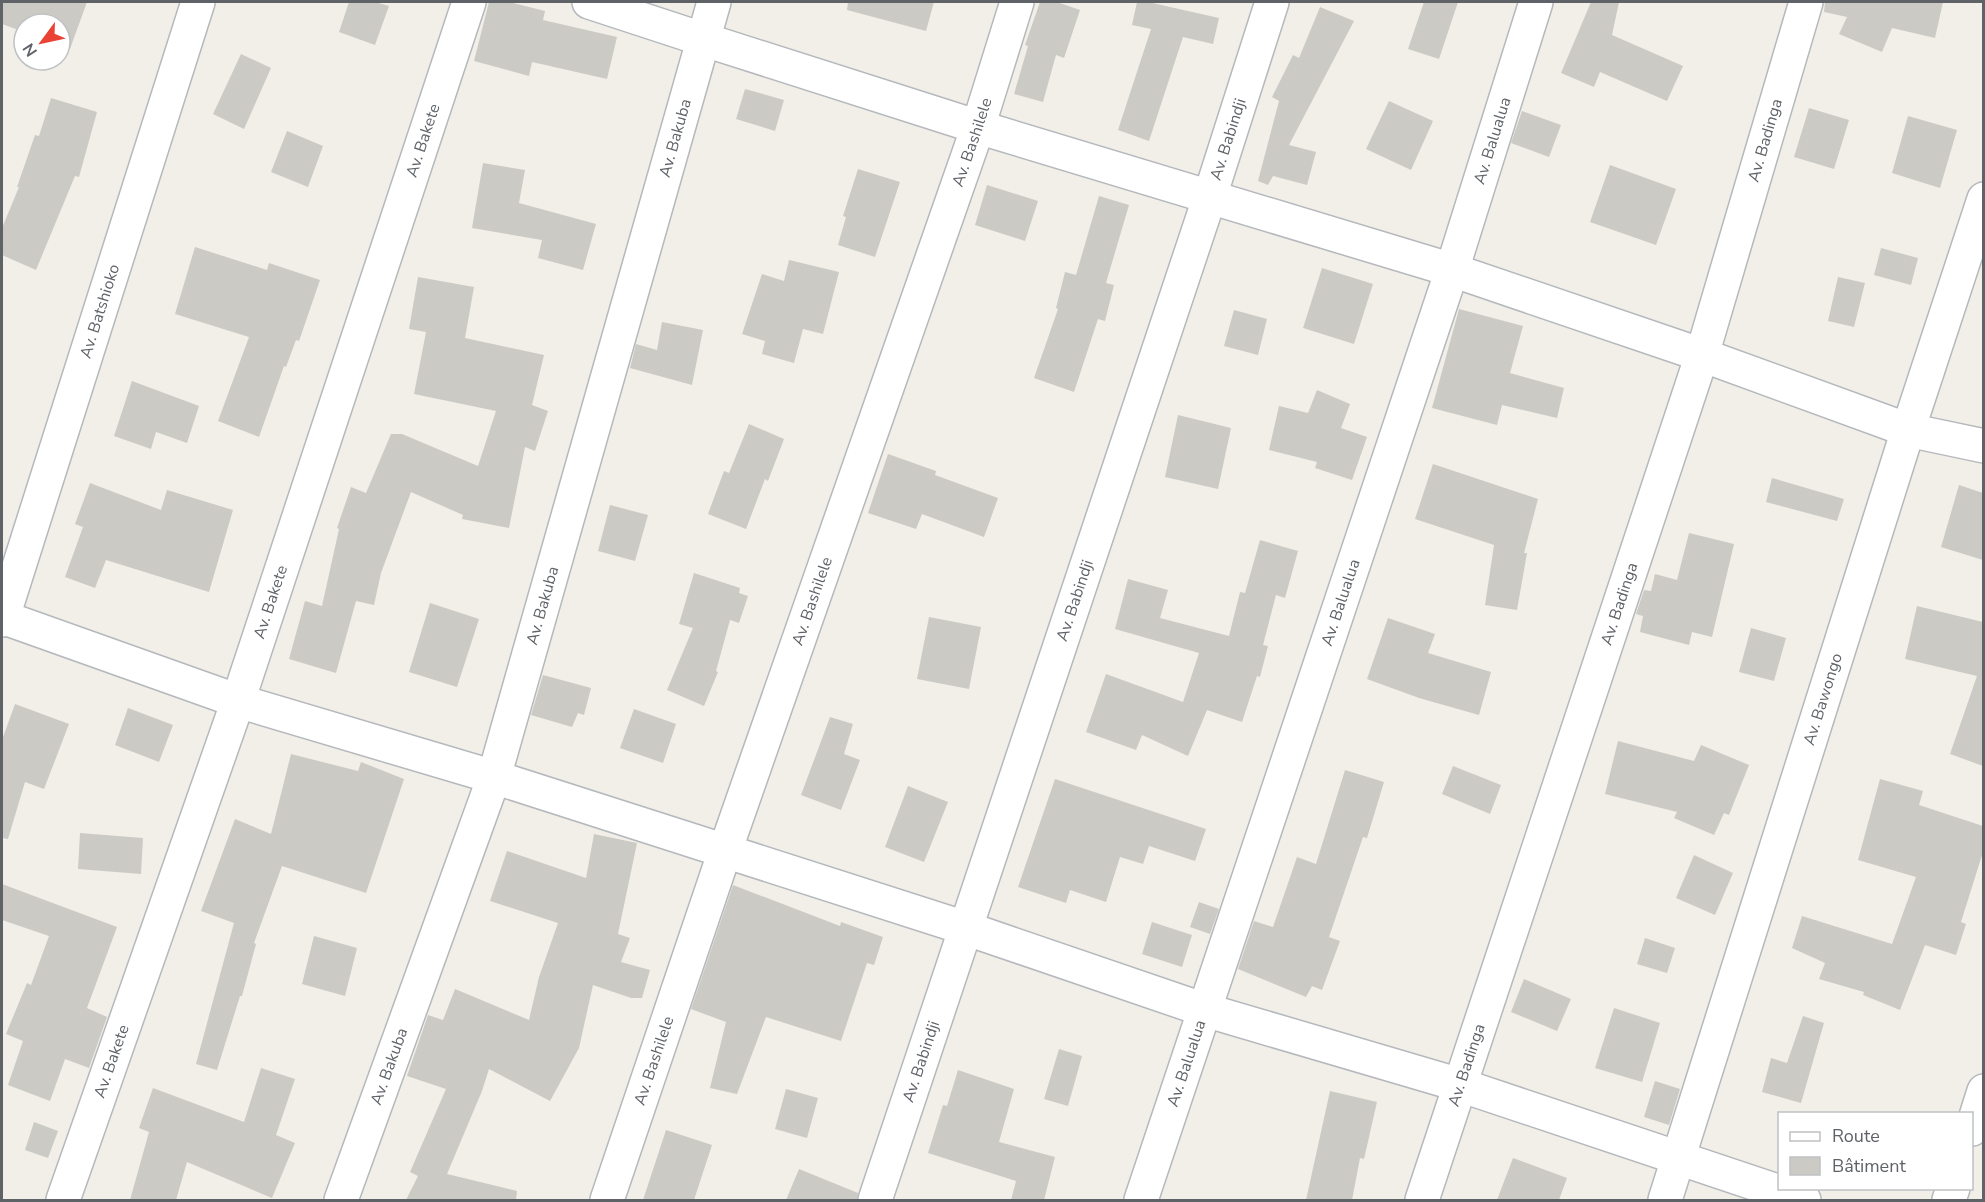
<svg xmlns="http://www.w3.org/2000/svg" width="1985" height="1202" font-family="'Nunito Sans',sans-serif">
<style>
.building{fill:#cccac5}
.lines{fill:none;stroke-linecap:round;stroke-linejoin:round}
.minor-casing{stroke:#b5b8bc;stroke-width:36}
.minor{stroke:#fff;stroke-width:33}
.labels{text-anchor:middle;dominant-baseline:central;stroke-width:6;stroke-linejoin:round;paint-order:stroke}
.street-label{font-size:16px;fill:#5f6368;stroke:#fff}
</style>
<rect width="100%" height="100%" fill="#f1efe8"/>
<!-- building -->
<path class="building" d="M 2,2 L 87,2 L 70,49 L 60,45 L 60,24 L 24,24 L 24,32 L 2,24 Z
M 349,2 L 375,2 L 389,6 L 375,45 L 339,32 Z
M 489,2 L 509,2 L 545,11 L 543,20 L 617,37 L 607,79 L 532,62 L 529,76 L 474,61 Z
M 848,2 L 934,2 L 926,31 L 847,10 Z
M 1040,2 L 1057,2 L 1080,10 L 1064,58 L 1056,55 L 1043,102 L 1014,94 L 1028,46 L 1025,45 Z
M 1137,2 L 1148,2 L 1219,18 L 1213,44 L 1183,37 L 1149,141 L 1118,130 L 1151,29 L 1132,25 Z
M 1424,2 L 1458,2 L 1439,59 L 1408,49 Z
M 1591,2 L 1619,2 L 1612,35 L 1683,66 L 1667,101 L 1600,72 L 1594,87 L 1561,73 Z
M 1825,2 L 1943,2 L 1935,38 L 1892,28 L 1882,52 L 1839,34 L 1847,17 L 1824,12 Z
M 1320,7 L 1354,21 L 1289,145 L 1316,152 L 1307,185 L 1273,176 L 1268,185 L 1258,181 L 1279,101 L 1272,97 L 1293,55 L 1299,58 Z
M 241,54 L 271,68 L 244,129 L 213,114 Z
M 745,89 L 784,100 L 775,131 L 736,119 Z
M 51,98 L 97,112 L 79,177 L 75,176 L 36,270 L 2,255 L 2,228 L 19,187 L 17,187 L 35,135 L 39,136 Z
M 1389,101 L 1433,121 L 1411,170 L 1366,149 Z
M 1809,108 L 1849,120 L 1834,169 L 1794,157 Z
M 1522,111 L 1561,125 L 1549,157 L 1511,143 Z
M 1908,116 L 1957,130 L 1940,188 L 1892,173 Z
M 287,131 L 323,146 L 308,187 L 271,172 Z
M 483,163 L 525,170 L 519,203 L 596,224 L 583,270 L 538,258 L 542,240 L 472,228 Z
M 1610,165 L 1676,189 L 1656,245 L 1590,222 Z
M 858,169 L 900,182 L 875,257 L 838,245 L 846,217 L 843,216 Z
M 987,185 L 1038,201 L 1025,241 L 975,225 Z
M 1099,196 L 1129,205 L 1106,283 L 1114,285 L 1105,321 L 1098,319 L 1074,392 L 1034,378 L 1058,309 L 1056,308 L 1065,272 L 1076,275 Z
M 195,247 L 267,270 L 269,263 L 320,280 L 299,341 L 296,340 L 286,367 L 284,366 L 259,437 L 218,421 L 249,337 L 175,314 Z
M 1881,248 L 1918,258 L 1911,285 L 1874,275 Z
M 789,260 L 839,272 L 823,334 L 803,329 L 794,363 L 762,354 L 765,341 L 742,334 L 762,274 L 784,281 Z
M 1322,268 L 1373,284 L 1354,344 L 1303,328 Z
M 418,277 L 474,287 L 465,338 L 544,355 L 532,405 L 548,411 L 535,451 L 525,447 L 509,528 L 462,519 L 463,515 L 411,492 L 381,573 L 374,605 L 356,601 L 336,673 L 289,659 L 305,601 L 322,606 L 339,529 L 337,528 L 351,487 L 366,493 L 391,434 L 402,434 L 478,466 L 496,411 L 414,394 L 426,332 L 409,329 Z
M 1838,277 L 1865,283 L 1854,327 L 1828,321 Z
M 1459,309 L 1523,326 L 1510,373 L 1564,388 L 1557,418 L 1502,405 L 1497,425 L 1432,408 Z
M 1234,310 L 1267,319 L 1258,355 L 1224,346 Z
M 662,322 L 703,330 L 692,385 L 630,368 L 636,344 L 657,350 Z
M 132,381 L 199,406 L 187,443 L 156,432 L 151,449 L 114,436 Z
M 1317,390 L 1350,404 L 1341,428 L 1367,437 L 1352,480 L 1315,468 L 1317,462 L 1269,450 L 1279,406 L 1308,413 Z
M 1178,415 L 1231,428 L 1218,489 L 1165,477 Z
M 749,424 L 784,439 L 768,481 L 765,479 L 746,529 L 708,514 L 724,471 L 729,473 Z
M 888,454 L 936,471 L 935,475 L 998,498 L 984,537 L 922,514 L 916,529 L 868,513 Z
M 1433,464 L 1538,499 L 1524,553 L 1527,553 L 1517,610 L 1485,605 L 1494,545 L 1415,519 Z
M 1772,478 L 1844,499 L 1837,521 L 1766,502 Z
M 90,483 L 161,510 L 167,490 L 233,510 L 209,592 L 106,560 L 95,588 L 65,577 L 83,527 L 75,524 Z
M 1959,485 L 1983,493 L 1983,560 L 1941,547 Z
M 610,505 L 648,515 L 635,561 L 598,551 Z
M 1689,533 L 1734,544 L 1712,637 L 1692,632 L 1689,645 L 1640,632 L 1643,616 L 1636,614 L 1644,590 L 1651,591 L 1655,574 L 1677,580 Z
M 1260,540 L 1298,551 L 1285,598 L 1276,595 L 1263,645 L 1268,646 L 1260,677 L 1257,676 L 1242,722 L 1207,710 L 1188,756 L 1142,735 L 1136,750 L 1086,732 L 1106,674 L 1183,702 L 1199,653 L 1115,629 L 1128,579 L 1168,590 L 1160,618 L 1229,636 L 1240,592 L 1245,593 Z
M 694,573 L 740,588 L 739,593 L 748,596 L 739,623 L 730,620 L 716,671 L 718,672 L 704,706 L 667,690 L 693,628 L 679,624 Z
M 430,603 L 479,619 L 457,687 L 409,672 Z
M 1917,606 L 1983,622 L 1983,766 L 1950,754 L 1977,676 L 1905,659 Z
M 929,617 L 981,627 L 969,689 L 917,679 Z
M 1388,618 L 1435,634 L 1428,653 L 1491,672 L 1479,715 L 1419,698 L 1367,679 Z
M 1751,628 L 1786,638 L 1774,681 L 1739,672 Z
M 543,675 L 591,688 L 584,715 L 578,713 L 572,727 L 531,715 Z
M 15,704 L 69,724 L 44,789 L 25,782 L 8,839 L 2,838 L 2,740 Z
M 128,708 L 173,725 L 159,762 L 115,745 Z
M 634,709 L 676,724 L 663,763 L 620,748 Z
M 830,717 L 853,724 L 844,754 L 860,760 L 841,810 L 801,795 Z
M 1618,741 L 1694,761 L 1701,745 L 1749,765 L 1729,815 L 1724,813 L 1714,835 L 1674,818 L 1677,812 L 1605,794 Z
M 291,754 L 358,771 L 361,762 L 404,779 L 366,893 L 282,866 L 254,943 L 256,944 L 242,996 L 240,996 L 217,1070 L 196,1064 L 234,923 L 201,911 L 235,819 L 271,834 Z
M 1453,766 L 1501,785 L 1490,814 L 1442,794 Z
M 1345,770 L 1384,782 L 1367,838 L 1363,837 L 1329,937 L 1340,941 L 1322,990 L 1312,986 L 1306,997 L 1238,969 L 1254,921 L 1273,927 L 1297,857 L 1316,864 Z
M 1055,779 L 1206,829 L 1195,861 L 1149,846 L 1143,864 L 1120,857 L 1106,902 L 1070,890 L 1066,903 L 1018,887 Z
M 1880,779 L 1923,791 L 1919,805 L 1983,826 L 1983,852 L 1961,922 L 1966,924 L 1956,955 L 1925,945 L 1900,1010 L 1863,995 L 1864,992 L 1819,979 L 1825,963 L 1792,948 L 1802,916 L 1892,944 L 1916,877 L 1858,860 Z
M 908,786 L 948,802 L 924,862 L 885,847 Z
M 80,833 L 143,838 L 141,874 L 78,869 Z
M 594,834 L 637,843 L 618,934 L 630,938 L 621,962 L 650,970 L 642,998 L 631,998 L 593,985 L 579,1048 L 550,1101 L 489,1069 L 482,1091 L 447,1174 L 517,1191 L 516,1200 L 406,1200 L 418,1176 L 410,1172 L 446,1089 L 407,1076 L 428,1015 L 443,1020 L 455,989 L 529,1020 L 539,977 L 558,923 L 490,901 L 507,851 L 586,878 Z
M 1694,855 L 1733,873 L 1715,915 L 1676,898 Z
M 2,884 L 117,927 L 87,1008 L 107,1017 L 89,1068 L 65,1059 L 50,1101 L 8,1085 L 23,1041 L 6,1034 L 27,983 L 31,985 L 49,936 L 2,920 Z
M 733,885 L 840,926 L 841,922 L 883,937 L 874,965 L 867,963 L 841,1041 L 766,1017 L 737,1094 L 710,1088 L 726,1022 L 691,1009 Z
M 1199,902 L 1219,909 L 1210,934 L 1190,927 Z
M 1152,922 L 1192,935 L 1182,967 L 1142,954 Z
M 314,936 L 357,948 L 345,996 L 302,984 Z
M 1645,938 L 1675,948 L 1667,973 L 1637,964 Z
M 1524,979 L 1571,999 L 1557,1031 L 1511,1012 Z
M 1614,1008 L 1660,1023 L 1642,1082 L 1595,1068 Z
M 1803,1016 L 1824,1023 L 1801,1103 L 1762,1092 L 1771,1058 L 1787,1063 Z
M 1059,1049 L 1082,1056 L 1068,1106 L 1044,1099 Z
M 261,1068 L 295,1079 L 276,1135 L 295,1143 L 272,1198 L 187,1162 L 176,1200 L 130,1200 L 149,1132 L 139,1128 L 153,1088 L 244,1122 Z
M 958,1070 L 1014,1089 L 999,1142 L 1055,1157 L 1044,1200 L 1011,1200 L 1016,1181 L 928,1153 L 943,1105 L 947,1106 Z
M 1655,1081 L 1680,1089 L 1669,1125 L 1644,1117 Z
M 786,1089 L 818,1098 L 807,1138 L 775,1129 Z
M 1330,1091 L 1377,1102 L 1364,1159 L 1360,1158 L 1352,1200 L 1306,1200 Z
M 34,1122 L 58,1131 L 48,1158 L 25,1150 Z
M 666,1130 L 712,1145 L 694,1200 L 643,1200 Z
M 1513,1158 L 1567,1178 L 1559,1200 L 1497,1200 Z
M 799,1169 L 858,1193 L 857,1200 L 786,1200 Z"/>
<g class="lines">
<defs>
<g id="minor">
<path d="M 589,2 L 702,39 L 978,127 L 1452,270 L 1702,355 L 1908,430 L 1984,446"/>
<path d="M 2,617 L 238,701 L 494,777 L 725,851 L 965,928 L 1205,1010 L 1460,1085 L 1804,1200"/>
<path id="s1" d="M 2,620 L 198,2"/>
<path d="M 1972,1129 L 1984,1091"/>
<path id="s2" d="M 63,1200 L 238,701 L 469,2"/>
<path id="s3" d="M 341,1200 L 494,777 L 714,2"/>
<path id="s4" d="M 607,1200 L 725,851 L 978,127 L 1017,2"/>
<path id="s5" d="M 875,1200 L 1210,196 L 1272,2"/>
<path id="s6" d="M 1141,1200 L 1452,270 L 1536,2"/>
<path id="s7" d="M 1422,1200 L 1702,355 L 1806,2"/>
<path id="s8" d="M 1665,1200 L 1908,430 L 1984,199"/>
<path d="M 1949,1200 L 1953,1188"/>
</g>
</defs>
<!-- minor casing -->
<use href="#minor" class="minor-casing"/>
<!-- minor -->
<use href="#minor" class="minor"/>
</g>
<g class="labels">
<!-- street labels -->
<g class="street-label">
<text stroke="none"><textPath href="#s3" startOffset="1114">Av. Bakuba</textPath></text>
<text stroke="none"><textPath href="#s7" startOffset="1114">Av. Badinga</textPath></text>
<text stroke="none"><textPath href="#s5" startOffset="1118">Av. Babindji</textPath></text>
<text stroke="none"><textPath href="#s6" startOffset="1116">Av. Balualua</textPath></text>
<text stroke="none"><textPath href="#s2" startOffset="1119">Av. Bakete</textPath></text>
<text stroke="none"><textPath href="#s4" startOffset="1119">Av. Bashilele</textPath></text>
<text stroke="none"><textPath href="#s1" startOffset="324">Av. Batshioko</textPath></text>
<text stroke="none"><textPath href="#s4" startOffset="633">Av. Bashilele</textPath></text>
<text stroke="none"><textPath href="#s5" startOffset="632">Av. Babindji</textPath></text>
<text stroke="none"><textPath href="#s2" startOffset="633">Av. Bakete</textPath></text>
<text stroke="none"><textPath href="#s6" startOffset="630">Av. Balualua</textPath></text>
<text stroke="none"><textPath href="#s7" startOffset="628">Av. Badinga</textPath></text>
<text stroke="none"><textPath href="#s3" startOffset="628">Av. Bakuba</textPath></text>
<text stroke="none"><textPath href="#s8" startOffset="525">Av. Bawongo</textPath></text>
<text stroke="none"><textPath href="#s4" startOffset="147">Av. Bashilele</textPath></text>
<text stroke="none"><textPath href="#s2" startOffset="147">Av. Bakete</textPath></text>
<text stroke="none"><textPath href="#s5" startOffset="146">Av. Babindji</textPath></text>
<text stroke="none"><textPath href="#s6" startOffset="144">Av. Balualua</textPath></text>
<text stroke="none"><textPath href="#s7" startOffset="142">Av. Badinga</textPath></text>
<text stroke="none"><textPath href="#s3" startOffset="142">Av. Bakuba</textPath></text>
</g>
</g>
<!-- border -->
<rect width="1985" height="1202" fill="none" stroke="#5f6368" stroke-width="6"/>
<!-- legend -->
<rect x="1778" y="1112" width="195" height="78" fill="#ffffff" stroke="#bfc1c3" stroke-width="1.5"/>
<rect x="1790" y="1132" width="30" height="9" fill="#ffffff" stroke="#bfc1c3" stroke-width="1.5"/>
<text x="1832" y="1142" font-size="18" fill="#5f6368">Route</text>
<rect x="1790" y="1157" width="30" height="18" fill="#cccac5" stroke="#bfc1c3" stroke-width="1.5"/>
<text x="1832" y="1172" font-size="18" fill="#5f6368">Bâtiment</text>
<!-- north arrow -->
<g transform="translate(42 42) rotate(237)"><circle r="28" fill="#ffffff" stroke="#bfc1c3" stroke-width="1.5"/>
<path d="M0-4.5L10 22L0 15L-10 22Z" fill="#ea4335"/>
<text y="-9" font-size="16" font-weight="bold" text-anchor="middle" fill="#5f6368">N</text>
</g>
</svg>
